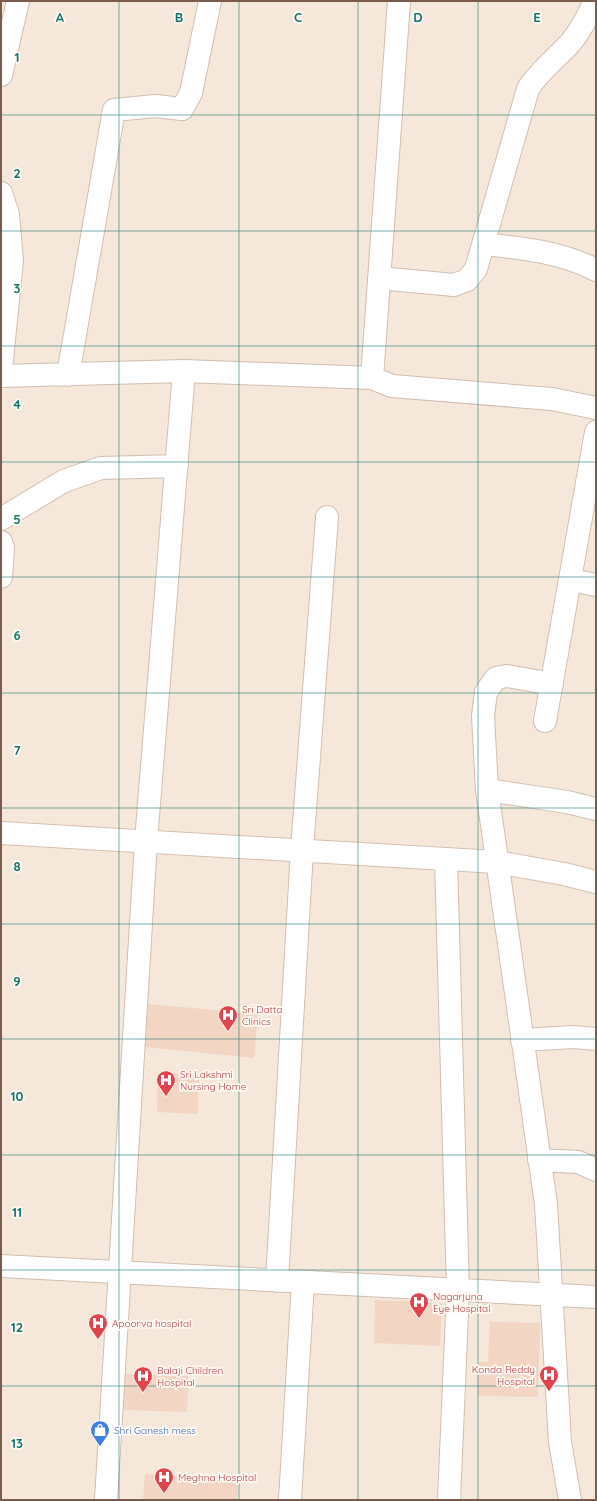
<svg xmlns="http://www.w3.org/2000/svg" width="597" height="1501" font-family="Quicksand,sans-serif">
<style>
.residential{fill:#f5e8da}
.building{fill:#f3d5c3}
.lines{fill:none;stroke-linecap:round;stroke-linejoin:round}
.street-casing{stroke:#d1beb0;stroke-width:24}
.secondary-casing{stroke:#d6c0b0;stroke-width:24}
.street{stroke:#fff;stroke-width:22}
.secondary{stroke:#fff;stroke-width:22}
.grid{fill:none;stroke:#0f766e;stroke-width:1;stroke-opacity:0.55}
.labels{text-anchor:middle;dominant-baseline:central;stroke-width:3.5;stroke-linejoin:round;paint-order:stroke}
.health-label{font-size:10px;fill:#be3a42;stroke:#fffaf3;text-anchor:start}
.shop-label{font-size:10px;fill:#366cbe;stroke:#fffaf3;text-anchor:start}
.grid-label{font-size:13px;text-anchor:middle;font-weight:bold;fill:#0f766e;stroke:#fffaf3;stroke-width:3.5;stroke-linejoin:round;paint-order:stroke}
</style>
<rect width="100%" height="100%" fill="#fdf6ec"/>
<!-- residential -->
<path class="residential" d="M 1,1 L 596,1 L 596,1500 L 1,1500 Z"/>
<!-- building -->
<path class="building" d="M 148,1004 L 258,1014 L 254,1058 L 144,1047 Z
M 158,1073 L 199,1074 L 198,1114 L 157,1112 Z
M 375,1300 L 442,1303 L 440,1346 L 374,1343 Z
M 490,1322 L 540,1323 L 538,1397 L 477,1396 L 478,1362 L 488,1362 Z
M 123,1374 L 188,1376 L 187,1412 L 122,1410 Z
M 145,1474 L 238,1481 L 237,1500 L 143,1500 Z"/>
<g class="lines">
<defs>
<path id="street" d="M 1,75 L 18,1
M 1,193 L 8,214 L 12,261 L 1,369
M 484,244 C 522,248 561,252 596,270
M 379,278 L 454,285 L 467,280 L 476,269 L 528,89 C 539,71 557,58 571,42 C 581,30 587,18 593,5
M 68,375 L 114,110 L 155,106 L 182,109 L 191,93 L 210,1
M 1,376 L 184,371 L 372,378 L 399,1
M 372,378 L 392,386 L 552,399 L 596,408
M 1,519 L 64,481 L 101,468 L 177,466
M 1,542 L 3,548 L 1,577
M 571,580 L 596,585
M 552,684 L 507,676 L 496,678 L 486,692 L 483,716 L 487,790 L 546,1204 L 560,1442 L 570,1500
M 545,721 L 596,432
M 487,790 L 567,802 L 596,809
M 446,859 L 458,1291 L 449,1500
M 522,1040 L 574,1037 L 596,1039
M 539,1160 L 578,1162 L 596,1170
M 1,1266 L 596,1297
M 277,1281 L 302,850 L 327,517
M 106,1500 L 146,841 L 184,371
M 290,1500 L 303,1282"/>
<path id="secondary" d="M 1,833 L 497,862 L 564,874 L 596,882"/>
</defs>
<!-- street casing -->
<use href="#street" class="street-casing"/>
<!-- secondary casing -->
<use href="#secondary" class="secondary-casing"/>
<!-- street -->
<use href="#street" class="street"/>
<!-- secondary -->
<use href="#secondary" class="secondary"/>
</g>
<!-- grid -->
<path class="grid" d="M 119,1 L 119,1500M 239,1 L 239,1500M 358,1 L 358,1500M 478,1 L 478,1500M 1,115 L 596,115M 1,231 L 596,231M 1,346 L 596,346M 1,462 L 596,462M 1,577 L 596,577M 1,693 L 596,693M 1,808 L 596,808M 1,924 L 596,924M 1,1039 L 596,1039M 1,1155 L 596,1155M 1,1270 L 596,1270M 1,1386 L 596,1386"/>
<!-- icons -->
<defs>
<symbol id="hospital-pin" viewBox="-11 -11 22 30"><path d="M0 17L-7.5 6A9.5 9.5 0 1 1 7.5 6Z" fill="#e0444e" stroke="#fffaf3"/><path d="M-5-5h3v3.5h4V-5h3V5h-3V1.5h-4V5h-3Z" fill="#fff"/></symbol>
<symbol id="shop-pin" viewBox="-11 -11 22 30"><path d="M0 17L-7.5 6A9.5 9.5 0 1 1 7.5 6Z" fill="#3f7fe0" stroke="#fffaf3"/><path d="M-5-2.5h2.3a2.7 3.5 0 0 1 5.4 0H5L5.5 6h-11ZM-1.5-2.5h3a1.5 2.3 0 0 0-3 0Z" fill="#fff"/></symbol>
</defs>
<g fill-rule="evenodd">
<use href="#hospital-pin" x="217" y="1004" width="22" height="30"/>
<use href="#hospital-pin" x="155" y="1069" width="22" height="30"/>
<use href="#hospital-pin" x="408" y="1291" width="22" height="30"/>
<use href="#hospital-pin" x="87" y="1312" width="22" height="30"/>
<use href="#hospital-pin" x="538" y="1364" width="22" height="30"/>
<use href="#hospital-pin" x="132" y="1365" width="22" height="30"/>
<use href="#shop-pin" x="89" y="1419" width="22" height="30"/>
<use href="#hospital-pin" x="153" y="1466" width="22" height="30"/>
</g>
<g class="labels">
<!-- health labels -->
<g class="health-label">
<text x="242" y="1009">Sri Datta<tspan x="242" dy="12">Clinics</tspan></text>
<text x="180" y="1074">Sri Lakshmi<tspan x="180" dy="12">Nursing Home</tspan></text>
<text x="433" y="1296">Nagarjuna<tspan x="433" dy="12">Eye Hospital</tspan></text>
<text x="112" y="1323">Apoorva hospital</text>
<text x="535" y="1369" text-anchor="end">Konda Reddy<tspan x="535" dy="12">Hospital</tspan></text>
<text x="157" y="1370">Balaji Children<tspan x="157" dy="12">Hospital</tspan></text>
<text x="178" y="1477">Meghna Hospital</text>
</g>
<!-- shop labels -->
<g class="shop-label">
<text x="114" y="1430">Shri Ganesh mess</text>
</g>
</g>
<g class="grid-label">
<text x="60" y="22">A</text>
<text x="179" y="22">B</text>
<text x="298" y="22">C</text>
<text x="418" y="22">D</text>
<text x="537" y="22">E</text>
<text x="17" y="62">1</text>
<text x="17" y="178">2</text>
<text x="17" y="293">3</text>
<text x="17" y="409">4</text>
<text x="17" y="524">5</text>
<text x="17" y="640">6</text>
<text x="17" y="755">7</text>
<text x="17" y="871">8</text>
<text x="17" y="986">9</text>
<text x="17" y="1101">10</text>
<text x="17" y="1217">11</text>
<text x="17" y="1332">12</text>
<text x="17" y="1448">13</text>
</g>
<!-- border -->
<rect width="597" height="1501" fill="none" stroke="#7a5c4d" stroke-width="4"/>
</svg>
